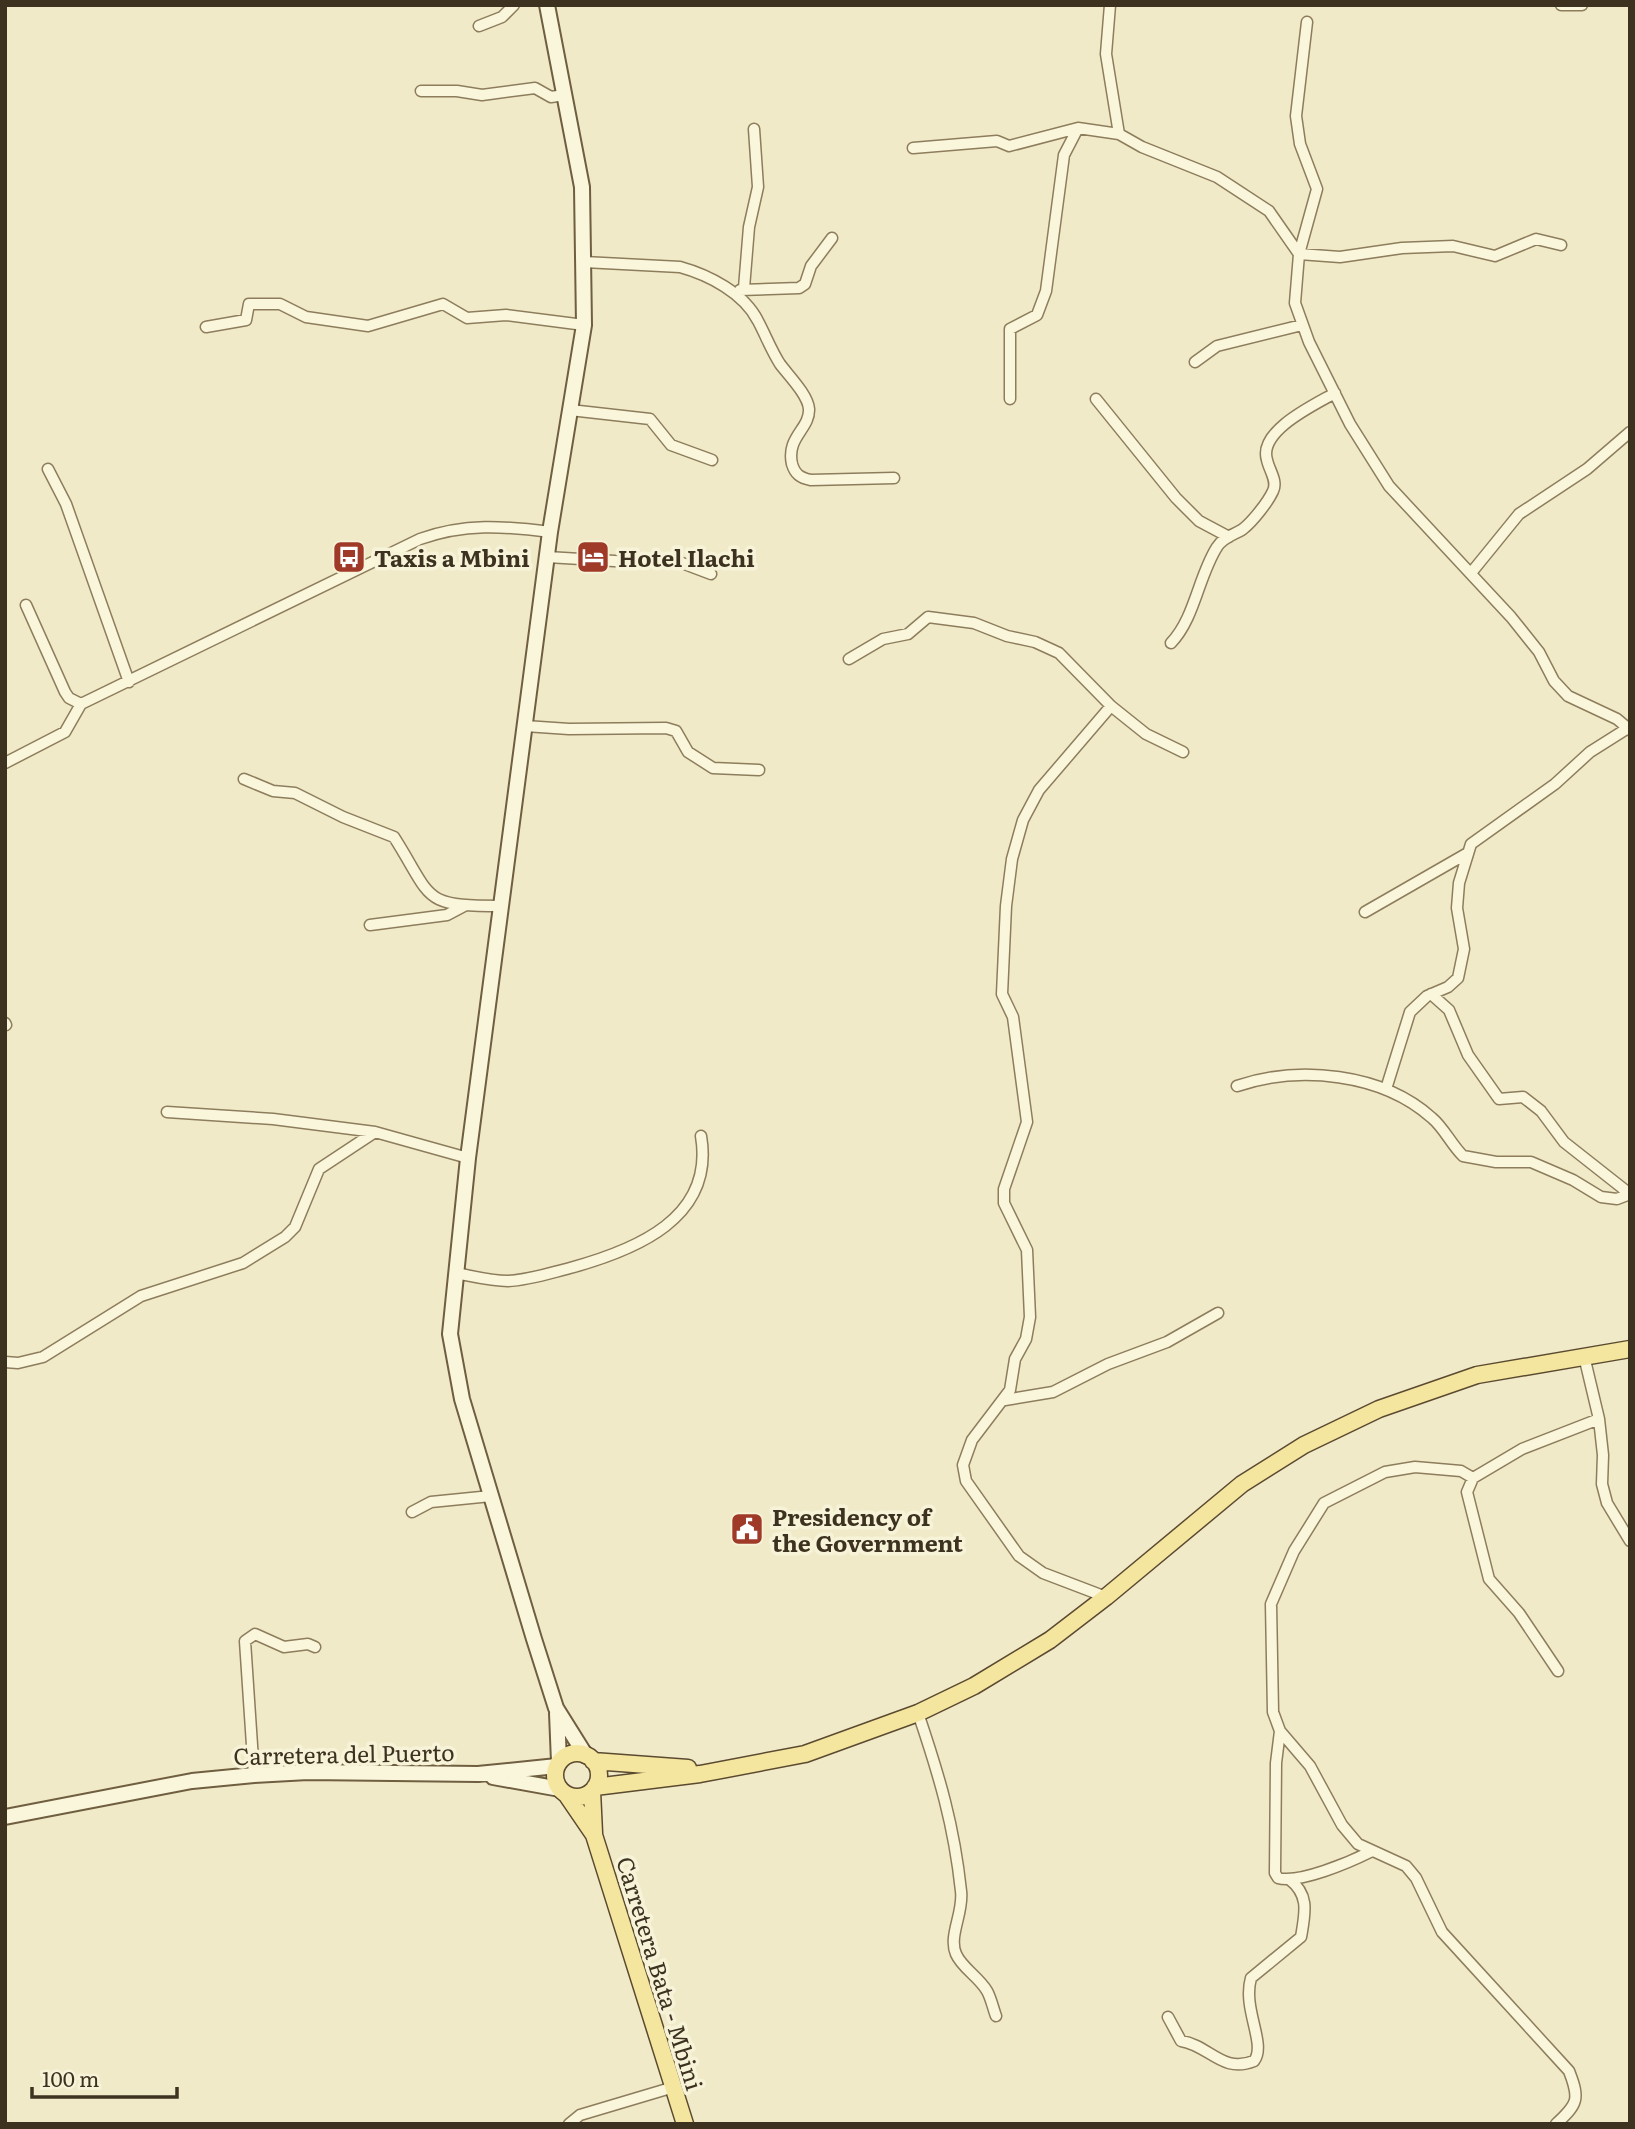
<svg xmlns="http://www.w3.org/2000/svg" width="1635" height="2129" font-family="Literata,serif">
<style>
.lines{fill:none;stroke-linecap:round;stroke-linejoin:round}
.street-casing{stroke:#8d7d5c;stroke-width:13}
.secondary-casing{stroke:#6f5e3f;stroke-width:18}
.primary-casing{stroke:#5b4a30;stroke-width:19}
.street{stroke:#faf6dc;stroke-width:10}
.secondary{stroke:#faf6dc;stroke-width:14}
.primary{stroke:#f4e69f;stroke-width:16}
.labels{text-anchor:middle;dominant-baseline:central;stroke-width:7;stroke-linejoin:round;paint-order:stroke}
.poi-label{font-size:23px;font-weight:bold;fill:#3d3220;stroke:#f7f3d8;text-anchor:start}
.street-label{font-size:23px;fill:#3d3220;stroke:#f7f3d8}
</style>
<rect width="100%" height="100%" fill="#f0eac8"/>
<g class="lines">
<defs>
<path id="street" d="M 1110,5 L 1106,54 L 1119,134 L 1142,147 L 1217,177 L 1269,211 L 1299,254 L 1295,303 L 1309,342 L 1350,424 L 1389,486 L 1511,617 L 1539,652 L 1554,681 L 1568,696 L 1617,719 L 1630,730
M 1561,5 L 1582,5
M 1307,22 L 1296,116 L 1300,144 L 1317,189 L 1299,254 L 1340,257 L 1402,248 L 1453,246 L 1495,256 L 1536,239 L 1561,245
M 479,26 L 502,17 L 514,5
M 421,91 L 457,91 L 482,95 L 535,88 L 551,97 L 564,95
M 913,148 L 997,141 L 1009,146 L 1078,128 L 1119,134
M 584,262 L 680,267 C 709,275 744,293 758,321 C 766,336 771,350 780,364 C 789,376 808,395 809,409 C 810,429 786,437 792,464 C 795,474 800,478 811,480 L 894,478
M 744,288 L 749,227 L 758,187 L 754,129
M 740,290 L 799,288 L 805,284 L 811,266 L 832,238
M 206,327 L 246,320 L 249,304 L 280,304 L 306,317 L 368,326 L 443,304 L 467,318 L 506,315 L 584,325
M 1195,362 L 1217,346 L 1302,325
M 1010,399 L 1010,329 L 1037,315 L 1046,291 L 1064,155 L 1078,128
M 1096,399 L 1176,498 L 1199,521 L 1229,537
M 570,410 L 650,419 L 671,445 L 712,460
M 48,469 L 66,504 L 129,682
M 547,557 L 631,562 L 674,560 L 711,574
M 1471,573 L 1519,514 L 1587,469 L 1630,432
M 26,605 L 65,692 L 69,698 L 81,704 L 420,539 C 465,523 503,526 550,532
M 1171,643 C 1195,618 1198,577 1217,547 C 1223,537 1234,535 1243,529 C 1253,521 1268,502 1273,491 C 1278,481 1269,470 1267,460 C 1258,431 1314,405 1335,393
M 849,659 L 883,639 L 908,634 L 928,617 L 974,623 L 1007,636 L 1035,642 L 1059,653 L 1111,706 L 1146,734 L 1183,752
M 525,726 L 569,729 L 666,728 L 676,731 L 688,752 L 713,768 L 759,770
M 5,763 L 65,732 L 81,704
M 244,779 L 273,791 L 295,793 L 343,817 L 394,837 C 434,900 420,906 502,906
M 1365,912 L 1466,854
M 370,925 L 447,915 L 464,906
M 1431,994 L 1449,1010 L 1468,1055 L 1499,1099 L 1523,1097 L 1541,1111 L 1564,1142 L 1630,1194
M 5,1023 L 6,1025
M 1237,1086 C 1299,1065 1382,1073 1432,1118 C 1444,1128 1451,1144 1463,1156 L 1496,1162 L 1531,1162 L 1573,1180 L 1601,1197 L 1617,1199 L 1630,1194
M 1386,1089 L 1410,1012 L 1427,996 L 1448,987 L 1458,978 L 1464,949 L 1457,908 L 1459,883 L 1471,844 L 1555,784 L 1590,752 L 1628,728
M 167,1112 L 273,1119 L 375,1132 L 468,1158
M 455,1273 C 472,1276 490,1281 508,1281 C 529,1280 550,1273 570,1268 C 636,1250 715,1218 701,1136
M 1584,1356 L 1599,1419 L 1603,1455 L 1602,1484 L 1607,1503 L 1630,1541
M 5,1362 L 18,1363 L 43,1357 L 141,1296 L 243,1263 L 285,1237 L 295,1227 L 319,1169 L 375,1132
M 1005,1400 L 1053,1392 L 1108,1364 L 1167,1342 L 1218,1313
M 1473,1478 L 1467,1492 L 1489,1579 L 1519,1613 L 1558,1671
M 412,1512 L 431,1502 L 491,1496
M 1106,1597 L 1043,1573 L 1019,1556 L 966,1481 L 963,1465 L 972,1440 L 1010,1390 L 1015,1359 L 1026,1339 L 1030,1317 L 1027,1250 L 1004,1203 L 1004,1189 L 1027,1122 L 1013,1017 L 1002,994 L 1006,906 L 1012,859 L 1023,820 L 1039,790 L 1111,706
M 918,1713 C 939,1775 954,1825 961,1891 C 964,1912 948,1936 956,1954 C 962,1968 979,1977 987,1991 C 991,1998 993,2008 996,2016
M 1280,1731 L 1276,1763 L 1275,1873 L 1278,1878 C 1299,1884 1350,1862 1370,1852
M 254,1775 L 245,1641 L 255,1634 L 284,1647 L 308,1644 L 315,1647
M 1168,2017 L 1181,2041 C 1209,2045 1222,2074 1254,2061 C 1267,2044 1242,2009 1251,1978 L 1301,1937 C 1305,1913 1310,1895 1289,1879
M 569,2124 L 580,2115 L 674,2087
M 1556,2124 C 1578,2104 1580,2099 1569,2071 L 1442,1932 L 1416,1878 L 1406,1866 L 1358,1844 L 1342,1825 L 1310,1766 L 1280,1731 L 1273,1712 L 1271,1604 L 1294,1551 L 1324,1503 L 1385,1472 L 1415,1467 L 1461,1471 L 1473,1478 L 1522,1449 L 1599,1419"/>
<path id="secondary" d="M 547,5 L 582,187 L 584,325 L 550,532 L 468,1158 L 450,1334 L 462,1399 L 534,1639 L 556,1708 L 586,1756
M 557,1713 L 559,1762
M 493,1777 L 560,1789
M 5,1817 L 192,1781 L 254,1775 L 308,1772 L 478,1774 L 557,1766"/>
<path id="primary" d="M555 1775a22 22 0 1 1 44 0a22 22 0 1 1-44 0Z
M 593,1761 L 688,1768
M 595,1787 L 700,1774 L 805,1754 L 918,1713 L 974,1686 L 1050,1640 L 1106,1597 L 1242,1484 L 1304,1445 L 1379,1409 L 1477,1375 L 1630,1349
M 592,1791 L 594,1833
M 566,1794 L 594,1835 L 685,2124"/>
</defs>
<!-- street casing -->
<use href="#street" class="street-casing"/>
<!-- secondary casing -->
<use href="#secondary" class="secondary-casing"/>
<!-- primary casing -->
<use href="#primary" class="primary-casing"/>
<!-- street -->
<use href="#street" class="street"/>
<!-- secondary -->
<use href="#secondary" class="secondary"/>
<!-- primary -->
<use href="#primary" class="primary"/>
</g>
<!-- icons -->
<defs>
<symbol id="bus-square" viewBox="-11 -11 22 22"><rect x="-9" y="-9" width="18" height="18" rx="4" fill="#9f3a29" stroke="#f7f3d8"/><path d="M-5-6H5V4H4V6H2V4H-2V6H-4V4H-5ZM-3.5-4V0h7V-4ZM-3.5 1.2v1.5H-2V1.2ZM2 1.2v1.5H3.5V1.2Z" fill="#fff"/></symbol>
<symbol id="hotel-square" viewBox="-11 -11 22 22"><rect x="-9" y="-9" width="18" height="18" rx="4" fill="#9f3a29" stroke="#f7f3d8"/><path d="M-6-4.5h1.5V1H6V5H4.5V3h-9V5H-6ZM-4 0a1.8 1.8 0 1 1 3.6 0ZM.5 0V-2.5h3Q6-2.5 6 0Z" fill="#fff"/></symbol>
<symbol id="civic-square" viewBox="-11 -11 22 22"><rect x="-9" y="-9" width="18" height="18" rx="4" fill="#9f3a29" stroke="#f7f3d8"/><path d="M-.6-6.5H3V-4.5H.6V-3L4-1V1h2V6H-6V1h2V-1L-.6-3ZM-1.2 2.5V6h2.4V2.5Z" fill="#fff"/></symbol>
</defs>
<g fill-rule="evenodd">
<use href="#bus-square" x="330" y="538" width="38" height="38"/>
<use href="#hotel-square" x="574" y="538" width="38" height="38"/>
<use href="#civic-square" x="728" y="1510" width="38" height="38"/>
</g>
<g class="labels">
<!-- poi labels -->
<g class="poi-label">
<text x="374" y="557">Taxis a Mbini</text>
<text x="618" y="557">Hotel Ilachi</text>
<text x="772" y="1516">Presidency of<tspan x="772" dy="26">the Government</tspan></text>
</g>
<!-- street labels -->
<g class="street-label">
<text transform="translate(344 1753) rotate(-1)">Carretera del Puerto</text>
<text transform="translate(661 1973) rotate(73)">Carretera Bata - Mbini</text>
</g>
</g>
<!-- border -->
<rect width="1635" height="2129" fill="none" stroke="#3d3220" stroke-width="14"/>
<!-- scale -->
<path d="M32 2087v10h145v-10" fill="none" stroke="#3d3220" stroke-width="3.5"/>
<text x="42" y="2087" font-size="21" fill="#3d3220" stroke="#f7f3d8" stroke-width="5" paint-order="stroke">100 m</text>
</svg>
